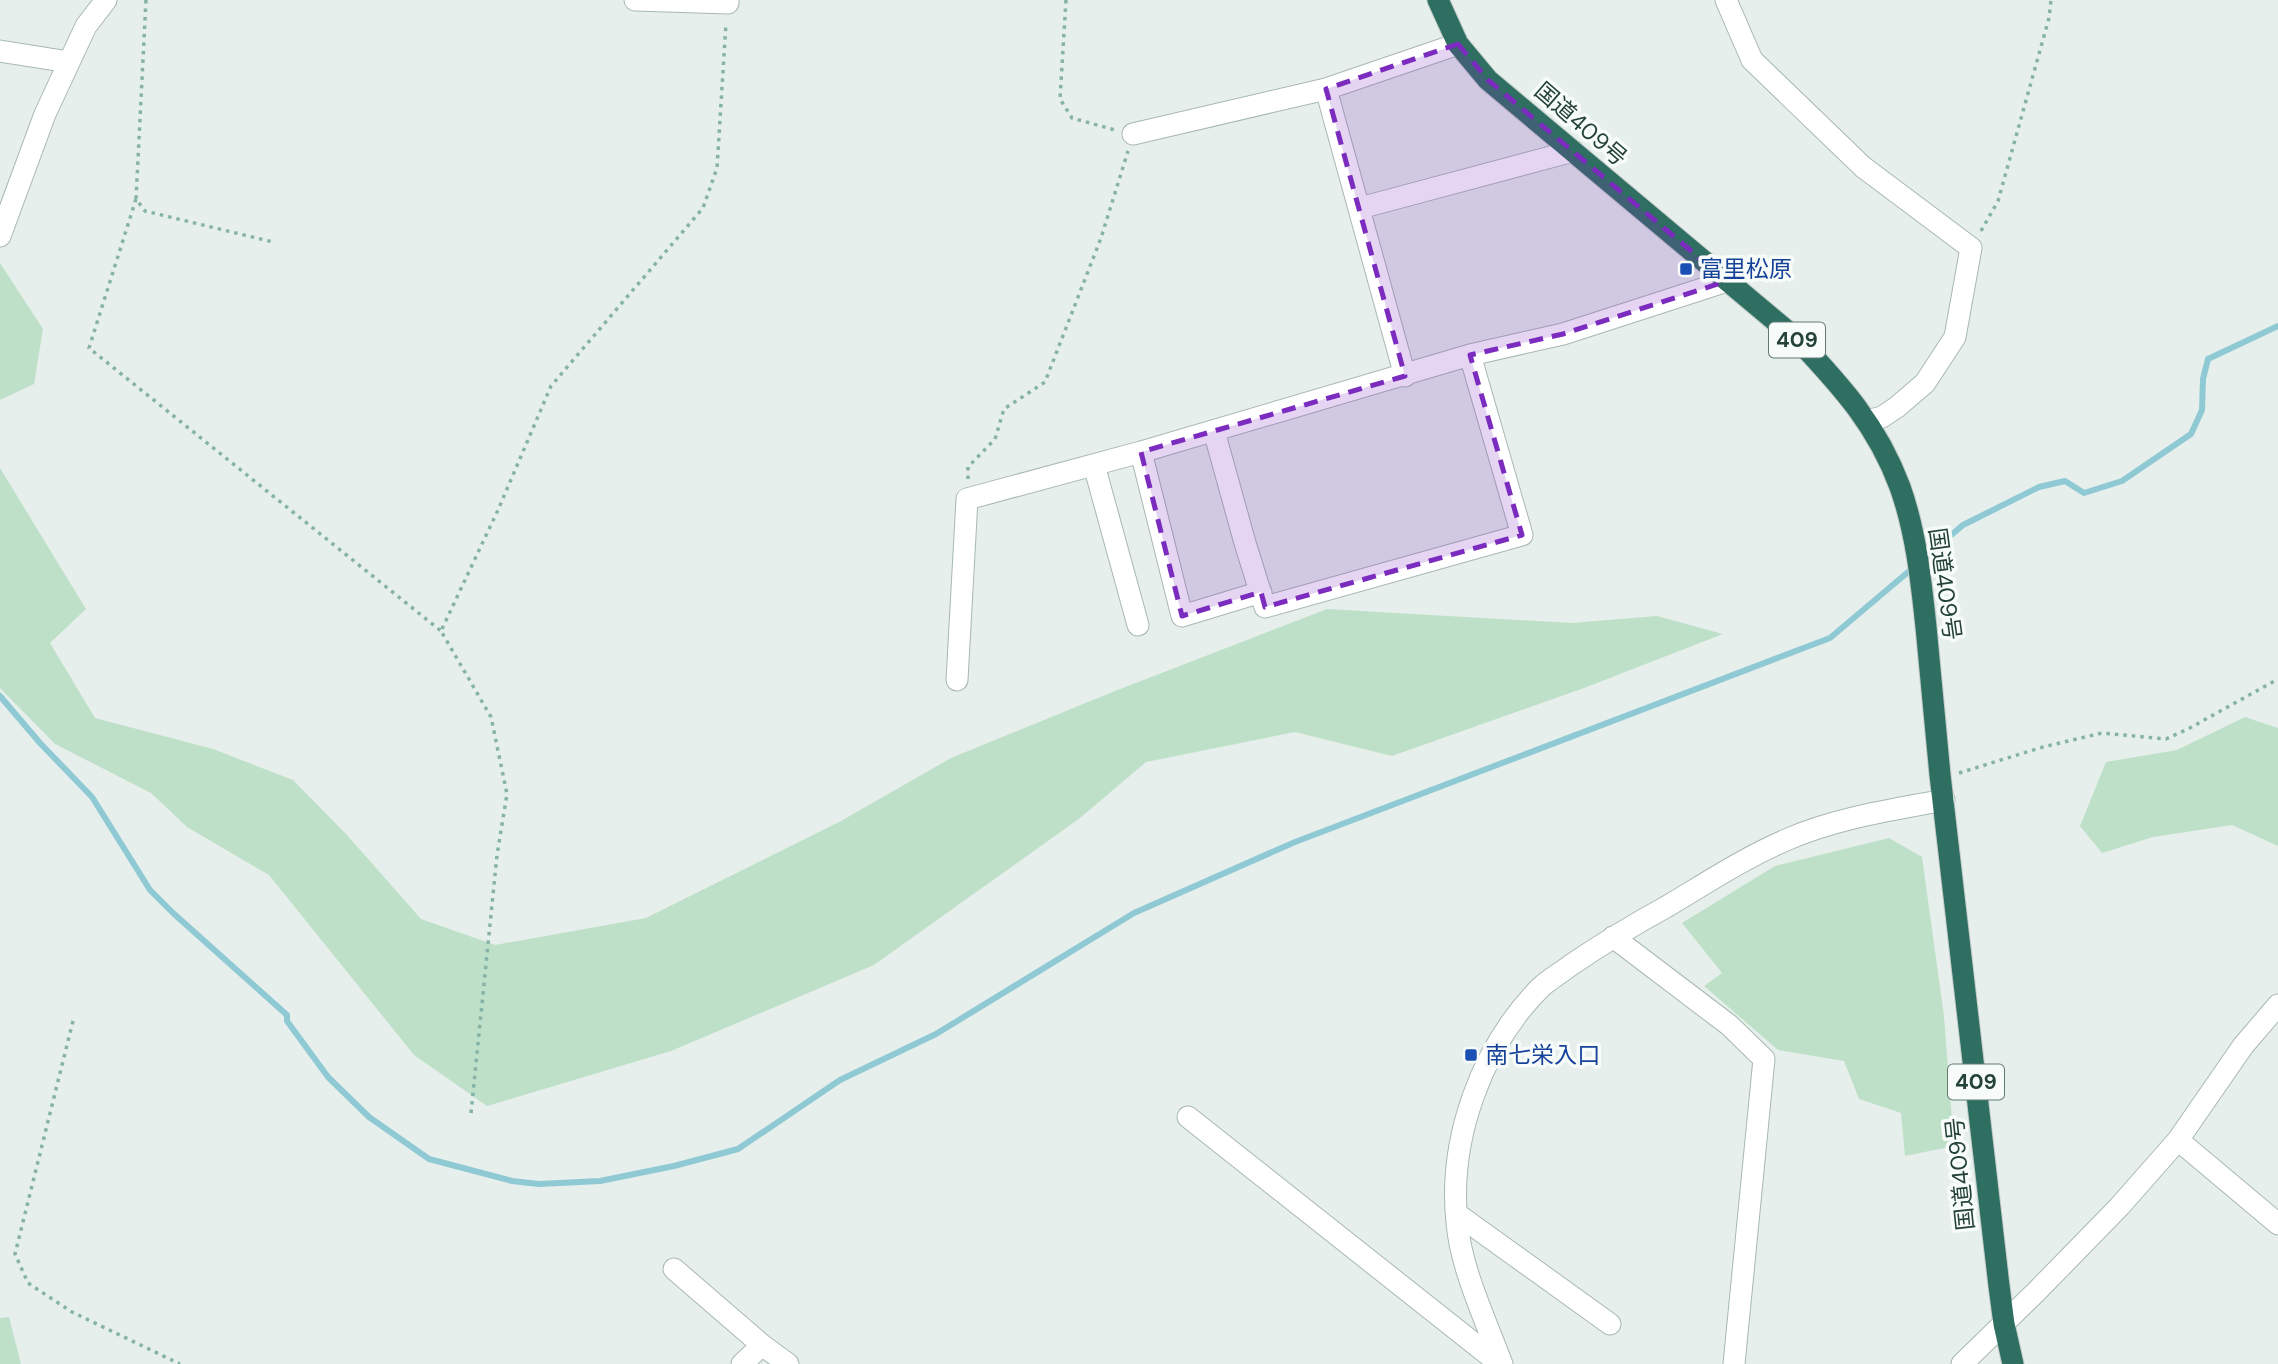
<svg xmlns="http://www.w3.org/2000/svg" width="2278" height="1364" font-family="'DM Sans','Noto Sans JP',sans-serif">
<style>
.green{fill:#bfe0c8}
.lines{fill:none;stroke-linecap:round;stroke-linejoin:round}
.stream{stroke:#8ec9d4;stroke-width:6}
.minor-casing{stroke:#a8b8b2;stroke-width:23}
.highway-casing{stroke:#c2cac8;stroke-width:23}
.path{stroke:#86b3a5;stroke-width:3.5;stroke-dasharray:3.5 5;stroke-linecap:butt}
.minor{stroke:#fff;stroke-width:21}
.highway{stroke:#2f6f62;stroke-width:21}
.marked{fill:#7b2cbf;fill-opacity:0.2;stroke:#7b2cbf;stroke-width:5;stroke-dasharray:14 9;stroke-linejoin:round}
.transit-dot{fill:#1a4fb4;stroke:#f7fbf9;stroke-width:2.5}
.labels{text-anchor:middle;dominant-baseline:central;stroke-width:7;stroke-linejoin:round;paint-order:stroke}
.shield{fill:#f7fbf9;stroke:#637a73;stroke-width:2}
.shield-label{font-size:21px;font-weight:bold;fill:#24423a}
.street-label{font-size:23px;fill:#24423a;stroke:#f7fbf9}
.transit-label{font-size:23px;fill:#164399;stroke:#f7fbf9;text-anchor:start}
</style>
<rect width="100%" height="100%" fill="#e6efeb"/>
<!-- green -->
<path class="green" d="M 0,263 L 43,329 L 34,384 L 0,400 Z
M 0,468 L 86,609 L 50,643 L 95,718 L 213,749 L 293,780 L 347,835 L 421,919 L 495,945 L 646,918 L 841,821 L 951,758 L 1110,693 L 1327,609 L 1571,623 L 1657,616 L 1723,634 L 1584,688 L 1392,756 L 1295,732 L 1146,762 L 1080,818 L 874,965 L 671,1051 L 487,1106 L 414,1055 L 269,875 L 187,827 L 151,793 L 55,744 L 0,688 Z
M 2245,717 L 2278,728 L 2278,846 L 2232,825 L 2153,837 L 2102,853 L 2080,826 L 2106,762 L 2177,750 Z
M 1889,838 L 1922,857 L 1944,1016 L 1954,1146 L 1905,1156 L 1901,1113 L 1859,1099 L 1844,1061 L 1778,1050 L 1704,986 L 1722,973 L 1682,923 L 1775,866 Z
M 9,1317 L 21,1364 L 0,1364 L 0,1318 Z"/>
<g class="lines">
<!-- stream -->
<path class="stream" d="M 1922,560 L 1963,525 L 2039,487 L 2065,481 L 2084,493 L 2122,481 L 2191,434 L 2202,410 L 2203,379 L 2208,359 L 2278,326
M 0,696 L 40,743 L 92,797 L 150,890 L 173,913 L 287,1015 L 287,1021 L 328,1077 L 369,1117 L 429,1159 L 512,1181 L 539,1184 L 600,1181 L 674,1166 L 738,1149 L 840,1080 L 936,1034 L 1134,913 L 1295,842 L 1830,638 L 1914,567"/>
<defs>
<path id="minor" d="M 635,0 L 728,3 L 728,0
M 1726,0 L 1752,60 L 1863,167 L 1971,248 L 1955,337 L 1925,383 L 1897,407 L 1882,417 L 1867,421
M 0,51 L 69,62
M 1326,89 L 1405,376
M 1133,134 L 1326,89 L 1458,44
M 1360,208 L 1573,151
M 0,236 L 45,114 L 86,26 L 106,0
M 1214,431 L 1245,543 L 1265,607 L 1522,535 L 1470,355
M 1141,452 L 1182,616 L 1261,592
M 1094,465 L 1138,625
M 957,680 L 967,499 L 1141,452 L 1470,355 L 1563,334 L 1727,281
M 1613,937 L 1729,1025 L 1764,1059 L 1734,1364
M 1188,1117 L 1500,1364
M 2178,1140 L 2278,1224
M 1457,1214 L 1610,1324
M 674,1269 L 762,1345 L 788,1364
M 742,1364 L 762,1345
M 1502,1364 C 1486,1321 1461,1269 1457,1223 C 1448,1139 1482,1046 1541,987 C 1550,979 1562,972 1571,965 C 1602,944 1633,925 1666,907 C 1705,884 1744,858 1786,840 C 1835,818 1892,810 1944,800
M 1962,1364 L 2037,1291 L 2119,1207 L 2178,1140 L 2243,1046 L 2278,1005"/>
<path id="highway" d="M 1438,0 L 1458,44 L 1488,80 L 1798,340 C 1842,387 1877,425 1900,487 C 1916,532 1921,580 1926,627 C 1931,676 1935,726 1940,775 C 1959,945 1980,1115 1999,1286 L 2004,1324 L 2013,1364"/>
</defs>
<!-- minor casing -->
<use href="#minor" class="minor-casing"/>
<!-- highway casing -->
<use href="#highway" class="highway-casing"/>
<!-- path -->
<path class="path" d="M 146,0 L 136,199 L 145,211 L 273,242
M 1066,0 L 1060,99 L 1072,118 L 1115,130
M 136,199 L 89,348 L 441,631
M 1981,231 L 1998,201 L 2049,18 L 2051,0
M 968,479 L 968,467 L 995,439 L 1004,409 L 1045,382 L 1101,238 L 1128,151
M 1959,773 L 2043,747 L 2102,733 L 2166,739 L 2188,729 L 2278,679
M 73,1021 L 15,1254 L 28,1283 L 72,1312 L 180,1364
M 471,1113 L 497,855 L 507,794 L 491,717 L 441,631 L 498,510 L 551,386 L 703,208 L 717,168 L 726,23"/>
<!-- minor -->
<use href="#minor" class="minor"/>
<!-- highway -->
<use href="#highway" class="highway"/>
</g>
<!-- marked area -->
<path class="marked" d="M 1458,44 L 1488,80 L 1727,281 L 1563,334 L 1470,355 L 1522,535 L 1265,607 L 1261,592 L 1182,616 L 1141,452 L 1405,376 L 1326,89 Z"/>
<!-- markers -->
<g class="transit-dot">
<rect x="1679" y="262" width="14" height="14" rx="3.5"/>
<rect x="1464" y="1048" width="14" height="14" rx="3.5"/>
</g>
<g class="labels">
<!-- shield labels -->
<g class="shield">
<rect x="1769" y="322.5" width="56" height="35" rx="5"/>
<rect x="1948" y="1064.5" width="56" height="35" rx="5"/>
</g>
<g class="shield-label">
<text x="1797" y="340">409</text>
<text x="1976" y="1082">409</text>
</g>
<!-- street labels -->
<g class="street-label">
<text transform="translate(1581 124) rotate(41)">国道409号</text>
<text transform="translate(1945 584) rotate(82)">国道409号</text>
<text transform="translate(1960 1174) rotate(-96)">国道409号</text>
</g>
<!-- transit labels -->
<g class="transit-label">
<text x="1700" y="269">富里松原</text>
<text x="1485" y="1055">南七栄入口</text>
</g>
</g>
</svg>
